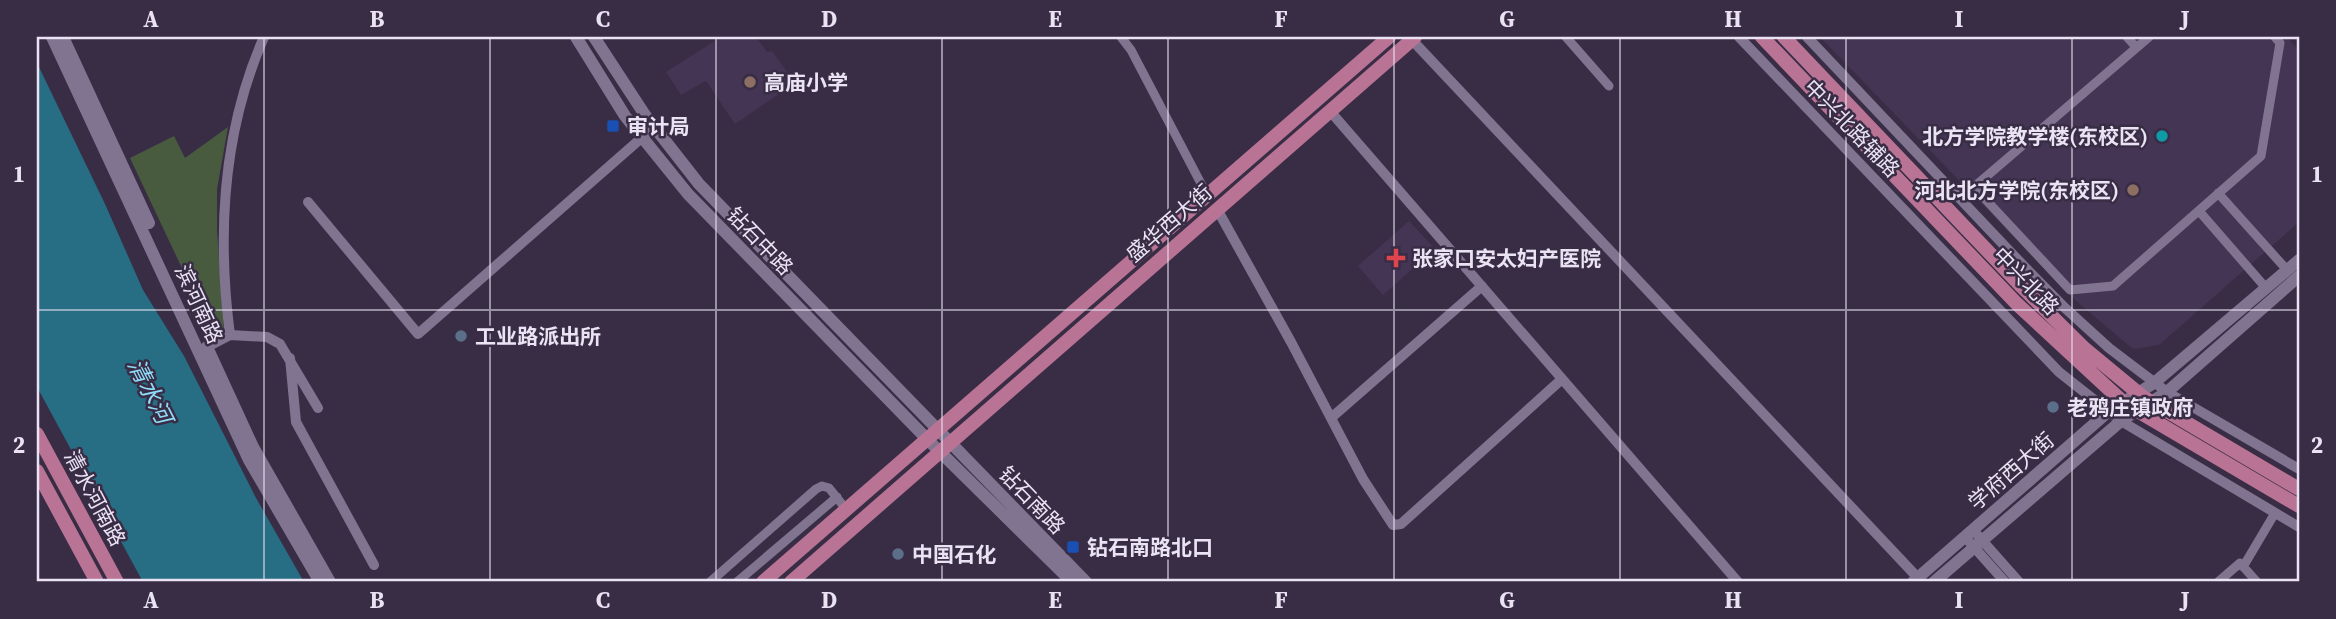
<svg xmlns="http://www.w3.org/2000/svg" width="2336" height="619" font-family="'Source Serif 4','Noto Sans SC',serif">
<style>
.built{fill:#433553}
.green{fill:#485b3f}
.water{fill:#276e85}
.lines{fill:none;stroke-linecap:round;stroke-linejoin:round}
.minor{stroke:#817491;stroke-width:9}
.tertiary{stroke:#817491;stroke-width:10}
.secondary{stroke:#817491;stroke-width:12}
.primary{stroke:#b97394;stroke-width:14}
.grid{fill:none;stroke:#eae3f3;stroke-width:2;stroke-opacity:0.55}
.education-dot{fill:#8d6e63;stroke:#392d46;stroke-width:2.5}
.transit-dot{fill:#1a4fb4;stroke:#392d46;stroke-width:2.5}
.culture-dot{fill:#0f9aa8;stroke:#392d46;stroke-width:2.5}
.health-dot{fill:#e0444e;stroke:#392d46;stroke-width:2.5}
.service-dot{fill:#5c6f8a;stroke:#392d46;stroke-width:2.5}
.labels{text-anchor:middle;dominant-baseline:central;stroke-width:5;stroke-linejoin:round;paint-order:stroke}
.poi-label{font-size:21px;font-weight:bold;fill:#eae3f3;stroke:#392d46;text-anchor:start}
.street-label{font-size:21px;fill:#eae3f3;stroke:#392d46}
.water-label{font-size:23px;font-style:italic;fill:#8fdcf9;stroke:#392d46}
.neatline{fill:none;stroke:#eae3f3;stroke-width:2.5}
.grid-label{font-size:23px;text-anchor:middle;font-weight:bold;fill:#eae3f3}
</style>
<rect width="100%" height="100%" fill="#392d46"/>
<!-- built -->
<path class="built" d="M 721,37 L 756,37 L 767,52 L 772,51 L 795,83 L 735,124 L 706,81 L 681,95 L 666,72 Z
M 1820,37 L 2287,37 L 2299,51 L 2299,222 L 2159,345 L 2133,349 L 2075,300 Z
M 1409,221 L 1435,249 L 1383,295 L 1358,266 Z"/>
<!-- green -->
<path class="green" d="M 228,127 L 217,189 L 217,231 L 224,332 L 214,336 L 130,158 L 174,136 L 185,158 Z"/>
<!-- water -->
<path class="water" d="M 37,63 L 105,204 L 143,290 L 184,356 L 256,498 L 304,582 L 143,582 L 37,387 Z"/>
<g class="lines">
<!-- minor -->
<path class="minor" d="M 1121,37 L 1131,50 L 1207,195
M 1566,37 L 1609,86
M 2127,37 L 2136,47
M 2149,37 L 1974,187 L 2070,290 L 2113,286 L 2261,156 L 2280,43 L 2275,37
M 2218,193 L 2287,270
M 2199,211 L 2266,288
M 2243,567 L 2275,513
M 710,582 L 816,489 L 822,486 L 829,488 L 846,509
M 737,582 L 837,497
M 2218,582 L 2240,563 L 2257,582"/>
<!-- tertiary -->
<path class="tertiary" d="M 1739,37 L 2059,372 L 2121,421 L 2299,527
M 1807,37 L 2018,260 L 2065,308 L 2109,348 L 2167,392 L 2299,469
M 1412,40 L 1918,578
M 1330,111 L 1738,582
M 308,202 L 418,334 L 654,127
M 1217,209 L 1291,342 L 1363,479 L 1393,525 L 1401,524 L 1562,379
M 230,335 L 267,337 L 280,344 L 318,408
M 201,350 L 230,335 C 217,235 223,130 264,37
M 290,358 L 296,422 L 374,565
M 1331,418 L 1482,286
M 1973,530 L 2019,582
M 1965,537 L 2005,582"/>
<!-- secondary -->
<path class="secondary" d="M 52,37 L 249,460 L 320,582
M 63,37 L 149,223
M 576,37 L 625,116 L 688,194 L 927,439 L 1072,582
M 594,37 L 645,115 L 699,184 L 1086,582
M 207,347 L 253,447 L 330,582
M 1913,582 L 2109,411 L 2154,383 L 2299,260
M 1934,582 L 2121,421 L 2167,392 L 2299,276"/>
<!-- primary -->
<path class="primary" d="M 1762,37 L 2017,304 L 2124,403 L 2299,506
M 1784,37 L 2020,285 L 2085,349 L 2143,397 L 2299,489
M 37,434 L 117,582
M 37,471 L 97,582
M 763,582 L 1389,37
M 791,582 L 1415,37"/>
</g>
<!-- grid -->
<path class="grid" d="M 264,37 L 264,582M 490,37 L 490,582M 716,37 L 716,582M 942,37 L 942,582M 1168,37 L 1168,582M 1394,37 L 1394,582M 1620,37 L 1620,582M 1846,37 L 1846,582M 2072,37 L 2072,582M 37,310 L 2299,310"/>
<!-- markers -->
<g class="education-dot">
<circle cx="750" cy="82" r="7"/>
<circle cx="2133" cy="190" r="7"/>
</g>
<g class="transit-dot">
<rect x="606" y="119" width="14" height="14" rx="3.5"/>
<rect x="1066" y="540" width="14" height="14" rx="3.5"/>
</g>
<circle class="culture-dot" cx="2162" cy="136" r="7"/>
<path class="health-dot" d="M1392.5 247.5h7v7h7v7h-7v7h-7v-7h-7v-7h7z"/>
<g class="service-dot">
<circle cx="461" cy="336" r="7"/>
<circle cx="2053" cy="407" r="7"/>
<circle cx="898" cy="554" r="7"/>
</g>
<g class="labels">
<!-- poi labels -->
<g class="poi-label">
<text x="764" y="82">高庙小学</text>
<text x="627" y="126">审计局</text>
<text x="2148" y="136" text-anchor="end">北方学院教学楼(东校区)</text>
<text x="2119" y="190" text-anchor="end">河北北方学院(东校区)</text>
<text x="1412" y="258">张家口安太妇产医院</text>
<text x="475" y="336">工业路派出所</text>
<text x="2067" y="407">老鸦庄镇政府</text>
<text x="1087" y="547">钻石南路北口</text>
<text x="912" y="554">中国石化</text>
</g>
<!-- street labels -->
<g class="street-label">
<text transform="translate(1852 128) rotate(46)">中兴北路辅路</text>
<text transform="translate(1169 223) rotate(-41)">盛华西大街</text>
<text transform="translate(760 241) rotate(46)">钻石中路</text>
<text transform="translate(2026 281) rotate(46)">中兴北路</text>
<text transform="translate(199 304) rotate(65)">滨河南路</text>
<text transform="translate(2011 471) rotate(-41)">学府西大街</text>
<text transform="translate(95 498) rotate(62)">清水河南路</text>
<text transform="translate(1032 500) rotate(46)">钻石南路</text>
</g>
<!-- water labels -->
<g class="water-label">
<text transform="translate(150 391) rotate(63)">清水河</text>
</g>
</g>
<!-- border -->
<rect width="2336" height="619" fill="none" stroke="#392d46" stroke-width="77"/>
<rect x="38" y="38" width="2260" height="542" class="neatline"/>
<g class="grid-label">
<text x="151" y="27">A</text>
<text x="377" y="27">B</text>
<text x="603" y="27">C</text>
<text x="829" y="27">D</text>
<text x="1055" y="27">E</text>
<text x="1281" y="27">F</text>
<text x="1507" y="27">G</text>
<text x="1733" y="27">H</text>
<text x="1959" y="27">I</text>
<text x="2185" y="27">J</text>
<text x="19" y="182">1</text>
<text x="2317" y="182">1</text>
<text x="19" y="453">2</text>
<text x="2317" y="453">2</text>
<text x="151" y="608">A</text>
<text x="377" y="608">B</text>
<text x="603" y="608">C</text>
<text x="829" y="608">D</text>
<text x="1055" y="608">E</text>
<text x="1281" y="608">F</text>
<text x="1507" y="608">G</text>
<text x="1733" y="608">H</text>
<text x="1959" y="608">I</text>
<text x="2185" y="608">J</text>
</g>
</svg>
